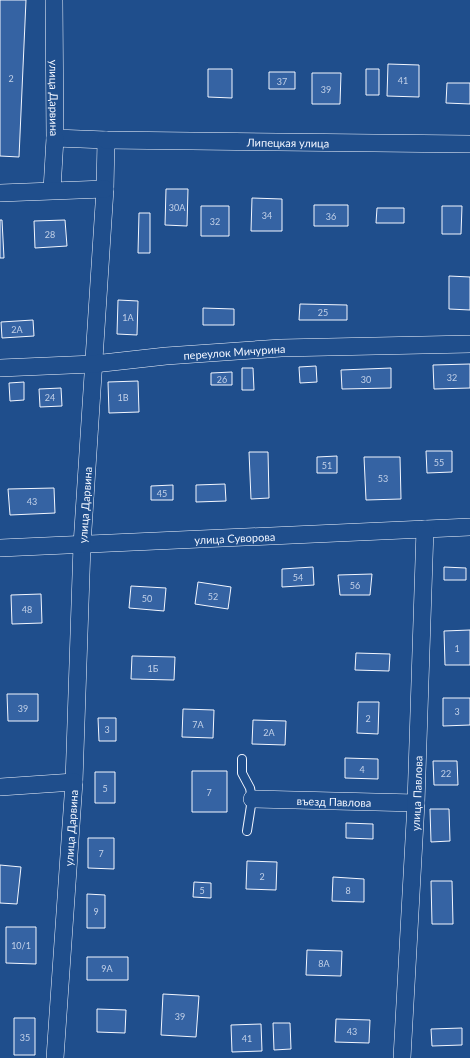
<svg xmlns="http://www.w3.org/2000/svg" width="470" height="1058" font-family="Lato,sans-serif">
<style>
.building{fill:#3563a3;stroke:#f2f6ff}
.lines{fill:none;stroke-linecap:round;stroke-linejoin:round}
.lane-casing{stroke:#f2f6ff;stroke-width:10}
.street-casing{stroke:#f2f6ff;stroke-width:18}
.lane{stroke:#1f4e8c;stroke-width:8}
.street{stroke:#1f4e8c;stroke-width:17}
.labels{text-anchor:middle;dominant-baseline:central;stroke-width:3;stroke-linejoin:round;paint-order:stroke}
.number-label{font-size:9px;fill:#c3d1e8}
.street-label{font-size:11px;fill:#f2f6ff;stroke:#1f4e8c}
</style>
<rect width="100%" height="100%" fill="#1f4e8c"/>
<!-- building -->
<path class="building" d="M 0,0 L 26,0 L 19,157 L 0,156 Z
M 388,64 L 419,65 L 419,97 L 387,96 Z
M 208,69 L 232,69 L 232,98 L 208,97 Z
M 366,69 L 379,69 L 379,95 L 366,95 Z
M 269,72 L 295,72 L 295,89 L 269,89 Z
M 312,73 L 341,73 L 340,104 L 312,104 Z
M 447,83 L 470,83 L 470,104 L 446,103 Z
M 166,189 L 188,189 L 187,226 L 165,225 Z
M 252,198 L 282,199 L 282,231 L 251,231 Z
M 314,205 L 348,205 L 348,226 L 314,226 Z
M 201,206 L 229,206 L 229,236 L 201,236 Z
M 442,206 L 462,206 L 461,234 L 442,234 Z
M 377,208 L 404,208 L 404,223 L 376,223 Z
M 139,213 L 150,213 L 150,253 L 138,253 Z
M 0,220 L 2,220 L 4,258 L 0,258 Z
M 65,220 L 67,246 L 35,248 L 34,221 Z
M 449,276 L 470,277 L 470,310 L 449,309 Z
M 118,300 L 138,301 L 137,335 L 117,334 Z
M 300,304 L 347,305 L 347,320 L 299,320 Z
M 203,308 L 234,309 L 234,325 L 203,325 Z
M 33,320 L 34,336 L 2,338 L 1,322 Z
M 470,364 L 470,388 L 434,389 L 433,365 Z
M 316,366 L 317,382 L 300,383 L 299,367 Z
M 242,368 L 253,368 L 254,390 L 242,390 Z
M 391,368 L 391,388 L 342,389 L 341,370 Z
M 232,372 L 232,385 L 211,385 L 211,373 Z
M 138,381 L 139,412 L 109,413 L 108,382 Z
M 24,382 L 24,400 L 10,401 L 9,383 Z
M 61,388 L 62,406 L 40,407 L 39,389 Z
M 426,451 L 452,451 L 452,472 L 427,473 Z
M 249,452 L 268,452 L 269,498 L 251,499 Z
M 337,456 L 337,473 L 317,473 L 317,457 Z
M 364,457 L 400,457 L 401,499 L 366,500 Z
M 225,484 L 226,501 L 196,502 L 196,485 Z
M 173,485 L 173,500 L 151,500 L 151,486 Z
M 54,488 L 55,513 L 10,515 L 8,489 Z
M 313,567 L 314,585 L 282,587 L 282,569 Z
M 444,567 L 466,568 L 466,580 L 444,580 Z
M 372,574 L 370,595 L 340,595 L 338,575 Z
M 198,582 L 231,587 L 228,609 L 195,604 Z
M 131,586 L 166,588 L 164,611 L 129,608 Z
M 41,594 L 42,623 L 12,624 L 11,595 Z
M 470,630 L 470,665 L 445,665 L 444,631 Z
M 356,653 L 390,654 L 389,671 L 355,670 Z
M 132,656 L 175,657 L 174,680 L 131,679 Z
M 7,694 L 38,694 L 38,721 L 8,721 Z
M 443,698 L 470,698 L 470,725 L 443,726 Z
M 358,702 L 379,702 L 378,734 L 357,733 Z
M 183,709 L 214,710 L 213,738 L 182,737 Z
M 98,718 L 116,718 L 116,741 L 99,741 Z
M 253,720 L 286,721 L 285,745 L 252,744 Z
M 345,758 L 378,759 L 378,779 L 345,778 Z
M 433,761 L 457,761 L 458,785 L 434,785 Z
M 192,771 L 227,771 L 227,812 L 192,812 Z
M 95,772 L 115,772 L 115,803 L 95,803 Z
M 430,809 L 449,809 L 450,841 L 431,842 Z
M 346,823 L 373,824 L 373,839 L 346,838 Z
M 88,838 L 114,838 L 114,869 L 88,868 Z
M 247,861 L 277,862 L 276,890 L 246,889 Z
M 0,865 L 21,867 L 17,904 L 0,903 Z
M 333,877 L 364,879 L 364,902 L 332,901 Z
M 431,881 L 452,881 L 453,924 L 432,924 Z
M 194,882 L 211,883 L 211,898 L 193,897 Z
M 87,894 L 105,895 L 105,928 L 87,928 Z
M 6,927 L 36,927 L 36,964 L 6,963 Z
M 307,950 L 342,951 L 341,976 L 306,975 Z
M 87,957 L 128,957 L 128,980 L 87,980 Z
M 163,994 L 199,996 L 196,1037 L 161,1035 Z
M 97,1009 L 126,1010 L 125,1033 L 97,1032 Z
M 14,1018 L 35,1018 L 35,1055 L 14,1055 Z
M 336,1019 L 370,1020 L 369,1043 L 335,1042 Z
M 273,1023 L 290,1023 L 291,1049 L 274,1050 Z
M 261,1024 L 262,1051 L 232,1052 L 231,1025 Z
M 462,1028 L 462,1045 L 432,1046 L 431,1029 Z"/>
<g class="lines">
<defs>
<path id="lane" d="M 242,759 L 242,773 L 250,788 L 252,799 L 247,831"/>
<g id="street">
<path id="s1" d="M 54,0 L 55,138 L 106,140 L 105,189 L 82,545 L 74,782 L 55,1058"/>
<path id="s2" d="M 106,140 L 470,144"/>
<path d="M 52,190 L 55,138"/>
<path d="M 0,193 L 105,189"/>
<path id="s3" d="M 0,368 L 94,364 L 166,356 L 281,348 L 470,344"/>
<path id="s4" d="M 0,548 L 470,527"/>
<path d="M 0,787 L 74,782"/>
<path id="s5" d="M 252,799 L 416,803"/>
<path id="s6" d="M 402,1058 L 416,803 L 425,529"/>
</g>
</defs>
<!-- lane casing -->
<use href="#lane" class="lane-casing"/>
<!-- street casing -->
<use href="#street" class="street-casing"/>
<!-- lane -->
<use href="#lane" class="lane"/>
<!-- street -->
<use href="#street" class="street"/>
</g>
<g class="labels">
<!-- number labels -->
<g class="number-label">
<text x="11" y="78">2</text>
<text x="403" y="80">41</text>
<text x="282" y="81">37</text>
<text x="326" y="89">39</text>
<text x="177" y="207">30А</text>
<text x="267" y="215">34</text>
<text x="331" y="216">36</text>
<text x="215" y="221">32</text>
<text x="50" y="234">28</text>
<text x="323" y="312">25</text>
<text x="128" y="317">1А</text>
<text x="17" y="329">2А</text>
<text x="452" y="377">32</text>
<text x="222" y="379">26</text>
<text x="366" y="379">30</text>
<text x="50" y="397">24</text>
<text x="123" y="397">1В</text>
<text x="439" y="462">55</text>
<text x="327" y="465">51</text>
<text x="383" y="478">53</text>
<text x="162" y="493">45</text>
<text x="32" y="501">43</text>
<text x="298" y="577">54</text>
<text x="355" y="585">56</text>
<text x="213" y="596">52</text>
<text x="147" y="598">50</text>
<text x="27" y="609">48</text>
<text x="457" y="648">1</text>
<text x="153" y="668">1Б</text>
<text x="23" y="708">39</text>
<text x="457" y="711">3</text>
<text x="368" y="718">2</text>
<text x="198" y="724">7А</text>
<text x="107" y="729">3</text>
<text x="269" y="732">2А</text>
<text x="362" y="769">4</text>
<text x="446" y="773">22</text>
<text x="105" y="788">5</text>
<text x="209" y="792">7</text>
<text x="101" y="853">7</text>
<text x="262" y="876">2</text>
<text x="202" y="890">5</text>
<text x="348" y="890">8</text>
<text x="96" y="911">9</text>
<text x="21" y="945">10/1</text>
<text x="324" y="963">8A</text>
<text x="107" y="968">9А</text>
<text x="180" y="1016">39</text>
<text x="352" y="1031">43</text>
<text x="25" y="1037">35</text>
<text x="247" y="1038">41</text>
</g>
<!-- street labels -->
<g class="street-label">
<text stroke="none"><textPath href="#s1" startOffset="98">улица Дарвина</textPath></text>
<text stroke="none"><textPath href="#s2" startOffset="182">Липецкая улица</textPath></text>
<text stroke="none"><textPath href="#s3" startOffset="235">переулок Мичурина</textPath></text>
<text transform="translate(85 505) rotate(-86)">улица Дарвина</text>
<text stroke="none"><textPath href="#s4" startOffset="235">улица Суворова</textPath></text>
<text stroke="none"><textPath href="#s6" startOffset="265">улица Павлова</textPath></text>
<text stroke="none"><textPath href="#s5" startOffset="82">въезд Павлова</textPath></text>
<text transform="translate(71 828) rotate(-86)">улица Дарвина</text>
</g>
</g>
</svg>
